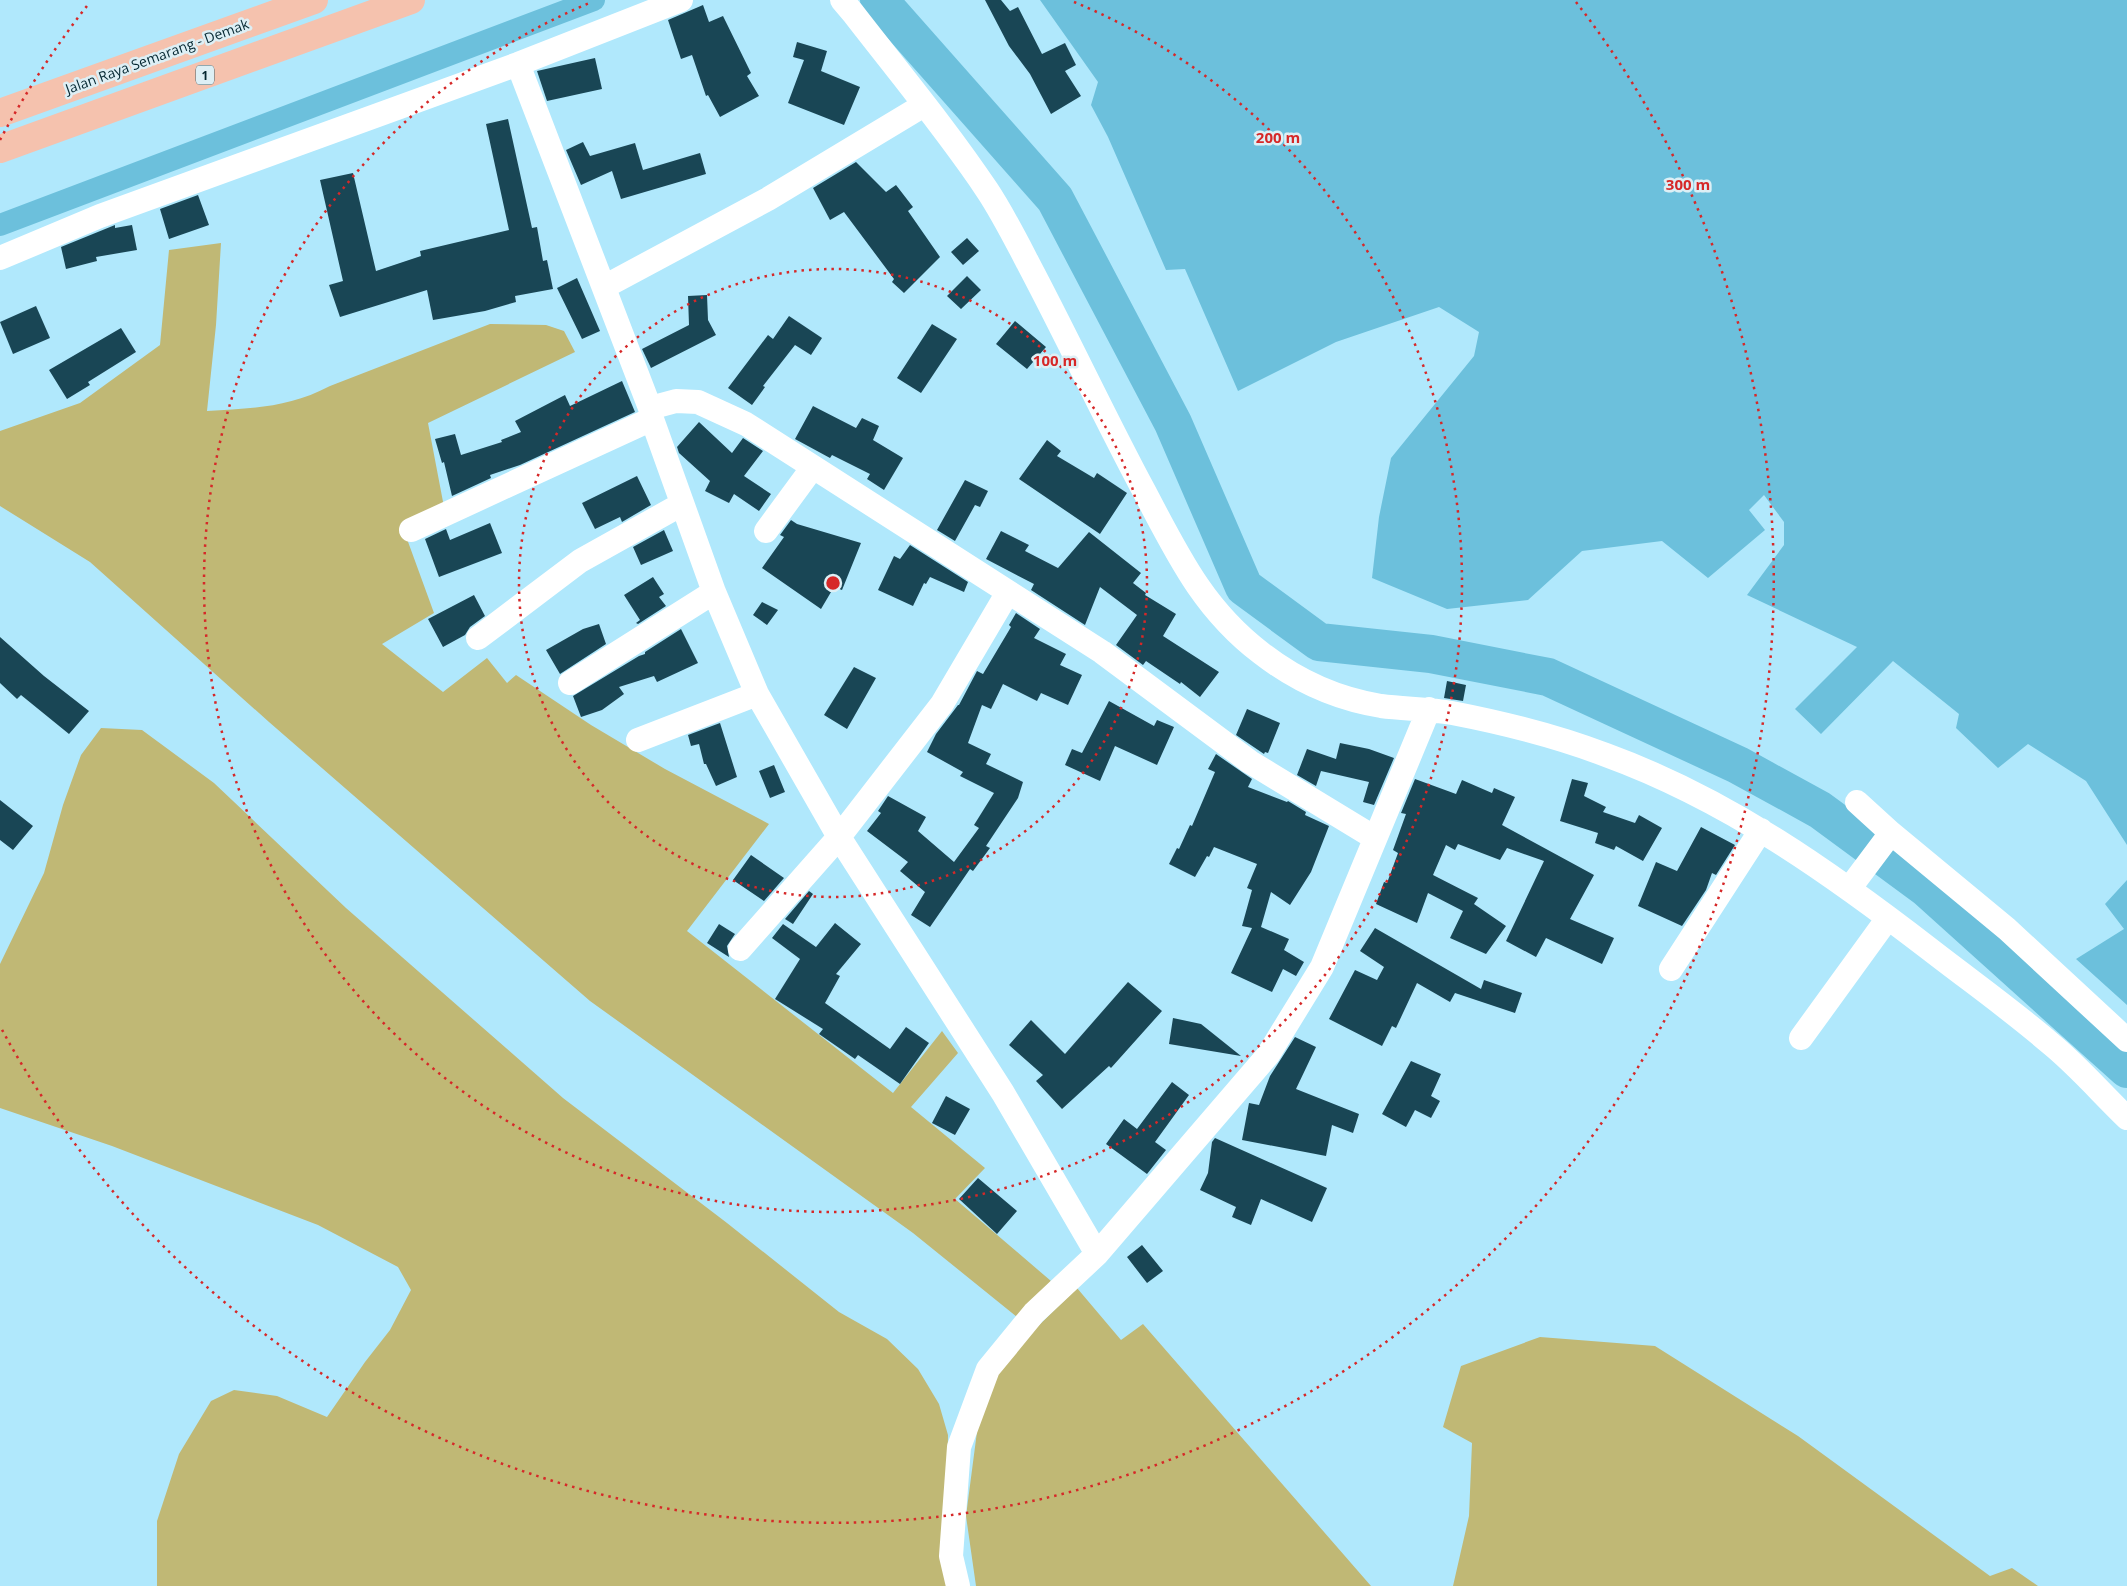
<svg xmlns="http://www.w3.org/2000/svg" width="2127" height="1586" font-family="'Open Sans',sans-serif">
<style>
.green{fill:#c0b875}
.water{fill:#6cc0dc}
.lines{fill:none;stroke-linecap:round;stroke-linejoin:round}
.canal{stroke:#6cc0dc;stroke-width:22}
.river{stroke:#6cc0dc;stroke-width:38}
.building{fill:#194655}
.minor{stroke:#fff;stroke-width:24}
.highway{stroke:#f5c2ae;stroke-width:28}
.ring{fill:none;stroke:#d62828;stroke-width:2.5;stroke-dasharray:2.5 5}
.labels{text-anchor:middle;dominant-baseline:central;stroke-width:5;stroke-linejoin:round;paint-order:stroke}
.shield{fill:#ddeff5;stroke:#45626b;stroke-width:1}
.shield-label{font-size:12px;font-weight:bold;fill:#042630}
.street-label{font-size:14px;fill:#042630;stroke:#ddeff5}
.centre{fill:#d62828;stroke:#ddeff5;stroke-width:2.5}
.ring-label{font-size:15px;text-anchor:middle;font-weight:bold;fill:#d62828;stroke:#ddeff5;stroke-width:5;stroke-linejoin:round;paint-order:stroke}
</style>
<rect width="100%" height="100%" fill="#b0e8fc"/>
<!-- green -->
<path class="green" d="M 221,243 L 216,325 L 207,411 C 253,408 288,408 330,386 L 490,324 L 546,325 L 564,331 L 575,352 L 428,423 L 444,507 L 403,528 L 434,613 L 382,644 L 443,692 L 487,658 L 507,683 L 516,675 L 591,725 L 665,769 L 769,824 L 687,931 L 893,1093 L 942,1031 L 958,1053 L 911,1107 L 985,1168 L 955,1199 L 1051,1281 L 1017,1317 L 913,1233 L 590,1001 L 269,722 L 90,562 L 0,506 L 0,431 L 80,403 L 160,345 L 169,250 Z
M 101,728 L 142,730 L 214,783 L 346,908 L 563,1098 L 727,1223 L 839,1312 L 887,1339 L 918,1369 L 939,1404 L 948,1435 L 946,1576 L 948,1586 L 157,1586 L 157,1521 L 179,1454 L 211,1401 L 234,1390 L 277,1396 L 327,1417 L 365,1362 L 390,1330 L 411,1290 L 398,1267 L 318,1225 L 112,1146 L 0,1108 L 0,964 L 44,873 L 63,805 L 81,755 Z
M 1077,1288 L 1121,1340 L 1143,1324 L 1371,1586 L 976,1586 L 966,1516 L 978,1424 L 993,1381 L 1031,1333 Z
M 1540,1337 L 1655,1346 L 1798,1436 L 1990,1576 L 2012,1568 L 2038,1586 L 1453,1586 L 1469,1516 L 1472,1443 L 1443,1427 L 1461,1366 Z"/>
<!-- water -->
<path class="water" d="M 1040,0 L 2127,0 L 2127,845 L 2086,781 L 2028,744 L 1998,768 L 1956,728 L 1959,714 L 1893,661 L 1821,734 L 1795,709 L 1857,647 L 1747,595 L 1784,545 L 1784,522 L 1764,495 L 1749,510 L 1765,530 L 1708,578 L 1662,541 L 1582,551 L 1528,600 L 1447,609 L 1372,578 L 1379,517 L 1391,458 L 1474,356 L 1479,332 L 1439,307 L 1336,342 L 1238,391 L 1185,269 L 1166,270 L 1108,137 L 1091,105 L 1098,82 Z
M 2127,880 L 2127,1005 L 2076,959 L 2124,929 L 2105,904 Z"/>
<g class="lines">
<!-- canal -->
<path class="canal" d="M 0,225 L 594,0"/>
<!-- river -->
<path class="river" d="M 879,0 L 1055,199 L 1173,423 L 1244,587 L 1319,642 L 1431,654 L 1548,677 L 1738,765 L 1820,810 L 1926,888 L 2127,1069"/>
</g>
<!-- building -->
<path class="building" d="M 985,0 L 1001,0 L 1010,11 L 1018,7 L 1042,54 L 1065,43 L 1076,65 L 1065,71 L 1081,96 L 1051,114 L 1030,74 L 1009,46 Z
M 703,5 L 709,22 L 723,16 L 751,73 L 747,76 L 759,96 L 720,117 L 708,95 L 706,96 L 692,55 L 681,59 L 668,20 Z
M 797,42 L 827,51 L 821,71 L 860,87 L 844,125 L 788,103 L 804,60 L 793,57 Z
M 595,58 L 602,89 L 547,101 L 537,71 Z
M 508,119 L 532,228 L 537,227 L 543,261 L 547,260 L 553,289 L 515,296 L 516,302 L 485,311 L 433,320 L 427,290 L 340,317 L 329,285 L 343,281 L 320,180 L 353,173 L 376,271 L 421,256 L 420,251 L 509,230 L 486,124 Z
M 583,142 L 590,156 L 635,143 L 643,170 L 700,153 L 706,174 L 621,199 L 612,171 L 581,185 L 566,150 Z
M 856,162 L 886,192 L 896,185 L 913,207 L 908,211 L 940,257 L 904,293 L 892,282 L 894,279 L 844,212 L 830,220 L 813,188 Z
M 198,195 L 209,225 L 169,239 L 160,209 Z
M 115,225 L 115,228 L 132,225 L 137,250 L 96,257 L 97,261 L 66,269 L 61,247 Z
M 967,238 L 979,251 L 963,265 L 951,252 Z
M 967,276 L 981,290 L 961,309 L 947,296 Z
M 577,278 L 600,331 L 582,339 L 557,288 Z
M 707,295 L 708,320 L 716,335 L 651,368 L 642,349 L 689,325 L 688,296 Z
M 36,306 L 50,338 L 13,354 L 0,322 Z
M 789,316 L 822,338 L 811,355 L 795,345 L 763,386 L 765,387 L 752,405 L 728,388 L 768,335 L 773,339 Z
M 1015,321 L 1046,347 L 1027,369 L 996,344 Z
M 932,324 L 957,339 L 921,393 L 897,378 Z
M 121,328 L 136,352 L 88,382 L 90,385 L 67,399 L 49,370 Z
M 622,381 L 635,412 L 520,465 L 490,475 L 491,478 L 452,496 L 444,462 L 442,463 L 435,439 L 455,434 L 461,455 L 502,442 L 501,440 L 521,432 L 515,421 L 565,395 L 570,406 Z
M 813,406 L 856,428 L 862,418 L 879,426 L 873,440 L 903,458 L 884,490 L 867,479 L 870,474 L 832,455 L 830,458 L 795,439 Z
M 699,422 L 732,453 L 743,438 L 763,451 L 744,476 L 771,494 L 759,511 L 734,494 L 729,503 L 705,491 L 710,481 L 679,453 L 677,447 Z
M 1047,440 L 1061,451 L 1057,456 L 1094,478 L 1097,473 L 1127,493 L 1100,534 L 1019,479 Z
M 637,476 L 651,505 L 622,522 L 620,517 L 595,529 L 582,503 Z
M 965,480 L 988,491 L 980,507 L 975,505 L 955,541 L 937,530 Z
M 791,520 L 797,524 L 861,543 L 842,590 L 834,587 L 821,609 L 762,568 L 784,537 L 780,535 Z
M 490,523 L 502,553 L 439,577 L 425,539 L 446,529 L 450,540 Z
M 664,530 L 673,551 L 641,565 L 633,547 Z
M 1001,531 L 1029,545 L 1025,551 L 1058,568 L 1089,532 L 1141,573 L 1133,583 L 1146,593 L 1145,595 L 1176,614 L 1163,636 L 1219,672 L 1200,697 L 1181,682 L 1180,684 L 1146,661 L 1143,665 L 1116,645 L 1137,615 L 1100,587 L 1085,625 L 1031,590 L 1034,584 L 986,559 Z
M 910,545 L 968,582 L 964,592 L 930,577 L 926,584 L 924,583 L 913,606 L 878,590 L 894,556 L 900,559 Z
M 653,577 L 664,594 L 659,597 L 666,606 L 638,624 L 636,623 L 640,620 L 624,595 Z
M 474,595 L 485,616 L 470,627 L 465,635 L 443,647 L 428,619 Z
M 762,602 L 778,610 L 767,625 L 753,615 Z
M 1016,613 L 1040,629 L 1034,638 L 1066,654 L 1060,665 L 1082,675 L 1068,705 L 1041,693 L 1037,701 L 1003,684 L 991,709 L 982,705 L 968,743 L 991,754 L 986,764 L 1023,782 L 1018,798 L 986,846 L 990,848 L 973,871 L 970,869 L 930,927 L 911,915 L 925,892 L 900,871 L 908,862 L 867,831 L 881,813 L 878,811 L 888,796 L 926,817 L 918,831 L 954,862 L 979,828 L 974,825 L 994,793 L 960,776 L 963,772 L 927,752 L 936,734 L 958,705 L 959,705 L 977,671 L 983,674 L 1011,627 L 1009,625 Z
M 599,624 L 606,644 L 560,674 L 546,650 L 583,629 Z
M 681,629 L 698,663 L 657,682 L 654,676 L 619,687 L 624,694 L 602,710 L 581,717 L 573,696 L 639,656 L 645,654 L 645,652 Z
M 0,637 L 44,676 L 89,711 L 69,734 L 21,695 L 17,699 L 0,683 Z
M 854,667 L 876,678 L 847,729 L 824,715 Z
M 1447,681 L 1466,685 L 1463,701 L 1444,698 Z
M 1109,701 L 1154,726 L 1157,720 L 1174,727 L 1157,765 L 1115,746 L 1100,781 L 1065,765 L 1072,749 L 1082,753 Z
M 1247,709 L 1280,723 L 1268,753 L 1265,752 L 1264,754 L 1236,735 Z
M 720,723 L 737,777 L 716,786 L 706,764 L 704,764 L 699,744 L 691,746 L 688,735 Z
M 1340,743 L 1369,749 L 1394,758 L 1374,805 L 1363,802 L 1369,782 L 1321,771 L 1316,786 L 1297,775 L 1307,749 L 1336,759 Z
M 1216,754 L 1252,779 L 1248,787 L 1287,802 L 1288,801 L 1306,812 L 1305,815 L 1329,826 L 1311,872 L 1290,905 L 1271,892 L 1261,927 L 1289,939 L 1284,950 L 1304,962 L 1296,976 L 1283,969 L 1272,992 L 1231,973 L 1252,928 L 1242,926 L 1252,890 L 1247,888 L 1257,864 L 1214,847 L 1209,857 L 1207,856 L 1195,877 L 1169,864 L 1177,848 L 1179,849 L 1190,825 L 1192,826 L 1215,772 L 1208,769 Z
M 774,765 L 785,792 L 770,798 L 759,771 Z
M 1415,779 L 1456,794 L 1462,780 L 1492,793 L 1494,788 L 1515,797 L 1502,825 L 1594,875 L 1570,919 L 1614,938 L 1602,964 L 1546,938 L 1536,957 L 1506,941 L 1544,861 L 1507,848 L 1500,860 L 1458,844 L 1455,850 L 1446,845 L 1433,875 L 1478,898 L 1474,904 L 1506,926 L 1486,954 L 1450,938 L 1463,911 L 1428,893 L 1417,923 L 1376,904 L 1384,882 L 1387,883 L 1398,853 L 1393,850 L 1406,814 L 1401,813 Z
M 1572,779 L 1588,783 L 1584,796 L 1606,807 L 1603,812 L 1635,823 L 1639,815 L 1662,828 L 1643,861 L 1616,846 L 1614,850 L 1595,843 L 1598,833 L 1560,821 Z
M 0,800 L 33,826 L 13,850 L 0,840 Z
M 1701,827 L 1735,845 L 1716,875 L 1712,873 L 1706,890 L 1682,926 L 1638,906 L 1656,862 L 1677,871 Z
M 751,855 L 784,878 L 764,901 L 733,880 Z
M 809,891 L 813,894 L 793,924 L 785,919 Z
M 835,923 L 861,944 L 836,974 L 840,976 L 825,1003 L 890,1049 L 906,1027 L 929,1043 L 900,1084 L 858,1055 L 855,1059 L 819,1034 L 823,1029 L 775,999 L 800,959 L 772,938 L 783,924 L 816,947 Z
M 719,924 L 735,934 L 727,946 L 729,957 L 707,943 Z
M 1375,928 L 1481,989 L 1484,980 L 1522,993 L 1515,1013 L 1455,993 L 1450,1002 L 1417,983 L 1396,1028 L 1392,1026 L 1382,1046 L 1329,1019 L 1355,970 L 1377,980 L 1384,967 L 1360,951 Z
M 1128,982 L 1162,1011 L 1111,1068 L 1109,1066 L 1062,1109 L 1036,1081 L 1043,1075 L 1009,1045 L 1031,1020 L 1065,1054 Z
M 1173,1018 L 1201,1024 L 1241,1056 L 1169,1044 Z
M 1295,1037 L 1316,1047 L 1296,1089 L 1359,1114 L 1353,1133 L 1332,1125 L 1326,1156 L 1242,1140 L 1249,1103 L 1259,1105 L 1270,1076 Z
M 1411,1061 L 1441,1074 L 1431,1096 L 1440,1101 L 1431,1118 L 1415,1110 L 1406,1127 L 1382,1114 Z
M 1172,1082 L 1189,1095 L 1155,1142 L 1166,1150 L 1147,1174 L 1106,1144 L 1124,1119 L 1137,1129 Z
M 946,1096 L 970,1109 L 955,1135 L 932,1123 Z
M 1215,1138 L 1327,1188 L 1312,1222 L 1261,1199 L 1251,1225 L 1232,1217 L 1236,1207 L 1200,1190 L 1208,1173 L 1212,1142 Z
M 978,1178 L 1017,1211 L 997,1234 L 959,1199 Z
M 1142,1245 L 1163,1271 L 1147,1283 L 1127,1257 Z"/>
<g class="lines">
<!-- minor -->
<path class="minor" d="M 842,0 L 853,13 C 897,70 947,130 987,190 C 1003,214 1017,242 1030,267 C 1069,341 1104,416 1143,489 C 1177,553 1202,608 1261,653 C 1297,681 1337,699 1381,706 C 1405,709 1429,709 1452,713 C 1504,723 1556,736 1606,755 C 1727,799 1831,873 1932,951 C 1972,982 2013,1011 2051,1044 C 2078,1066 2102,1094 2127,1118
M 518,64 L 650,408 L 652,419 L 714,592 L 757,694 L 839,837 L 1003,1093 L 1097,1254
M 0,258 L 100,216 L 518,64 L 681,0
M 604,287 L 768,199 L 924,105
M 650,408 L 676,401 L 698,402 L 746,424 L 1102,652 L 1250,762 L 1375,838
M 411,530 L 652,419
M 766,531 L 813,467
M 478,638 L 580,561 L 682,504
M 570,683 L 714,592
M 638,740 L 757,694
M 1857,802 L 1891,833 L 2007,929 L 2127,1040
M 1849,889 L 1891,833
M 740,949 L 839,837 L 942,704 L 1008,592
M 1671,969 L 1761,830
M 1801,1038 L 1888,918
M 958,1586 L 951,1556 L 959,1447 L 988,1369 L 1034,1313 L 1097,1254 L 1268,1055 L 1322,967 L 1429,709"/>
<!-- highway -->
<path class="highway" d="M 0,113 L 314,0
M 0,149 L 411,0"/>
</g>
<!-- distance rings -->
<g class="ring">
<circle cx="833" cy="583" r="314"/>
<path d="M1074 2A629 629 0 1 1 592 2"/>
<path d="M0 140A943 943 0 0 1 90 2M1576 2A943 943 0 1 1 0 1026"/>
</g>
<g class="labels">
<!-- shield labels -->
<rect class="shield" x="196" y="65.5" width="18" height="19" rx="4"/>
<g class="shield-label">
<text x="205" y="75">1</text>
</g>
<!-- street labels -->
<g class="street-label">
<text transform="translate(157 56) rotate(-20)">Jalan Raya Semarang - Demak</text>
</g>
</g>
<circle cx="833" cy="583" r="8" class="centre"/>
<g class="ring-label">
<text x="1278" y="143">200 m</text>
<text x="1688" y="190">300 m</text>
<text x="1055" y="366">100 m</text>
</g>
</svg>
